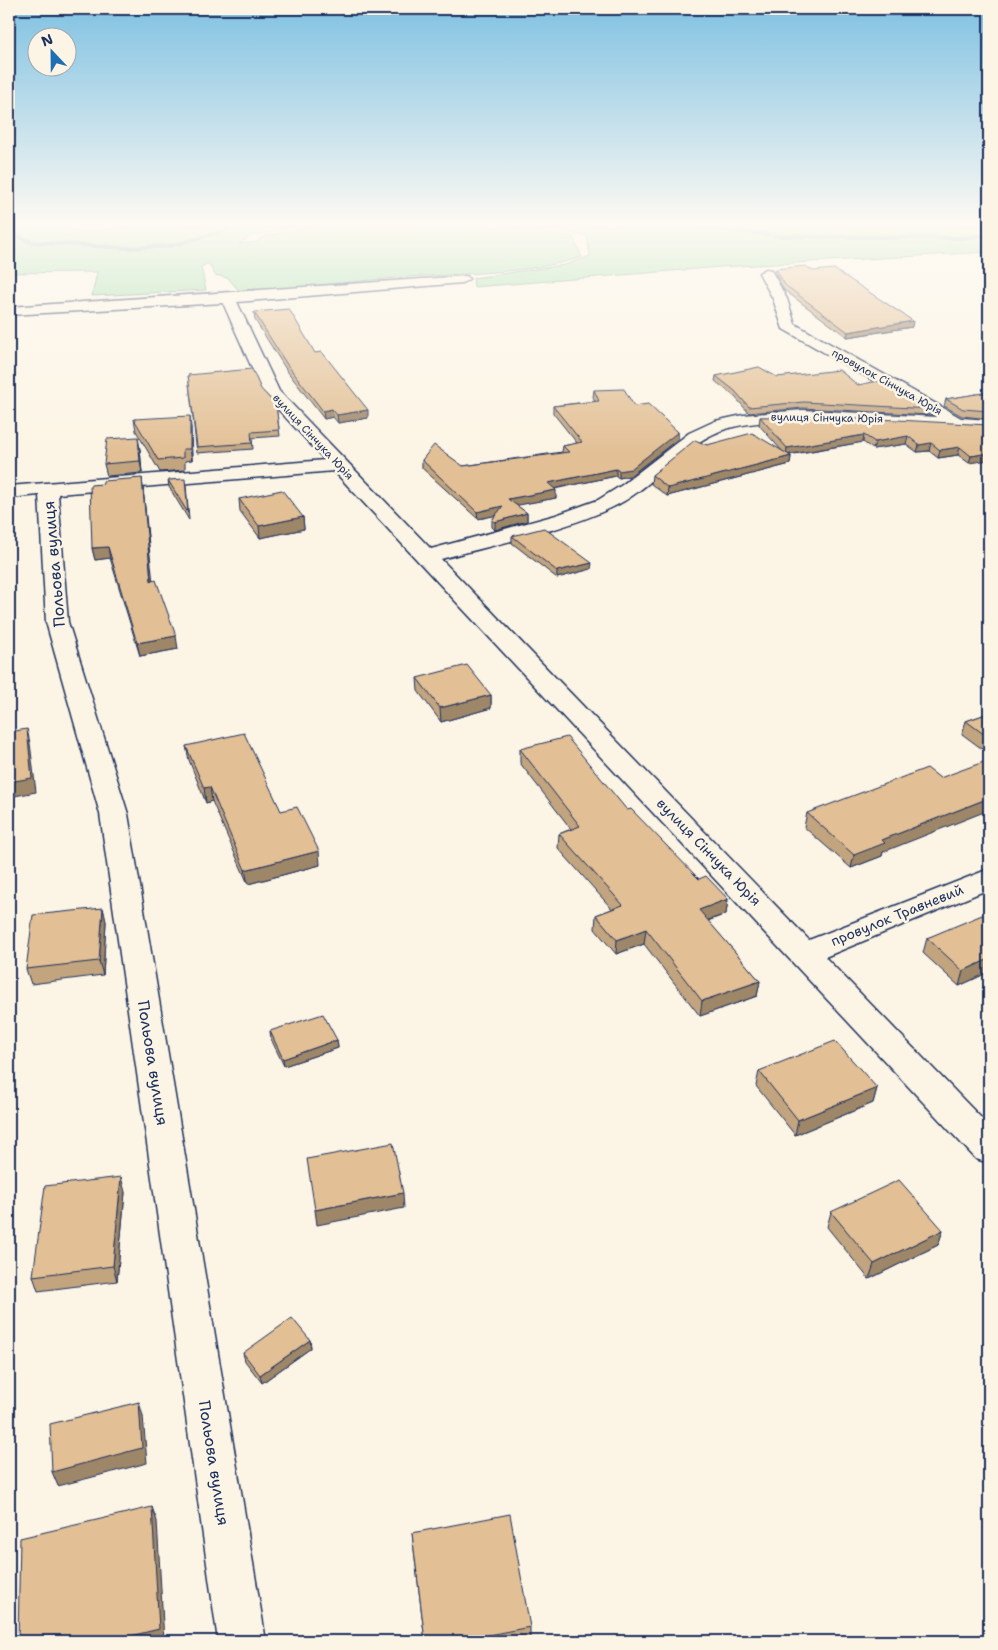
<svg xmlns="http://www.w3.org/2000/svg" width="998" height="1650" font-family="'Shantell Sans',sans-serif">
<style>
.green{fill:#97dba6;stroke:#598582}
.lines{fill:none;stroke-linecap:round;stroke-linejoin:round}
.stream{fill:#5992a8;fill-rule:evenodd}
.minor-casing{stroke:#1b2f5e;stroke-width:3}
.minor{fill:#fcf5e5;fill-rule:evenodd}
.wall{fill:#c2a47f;stroke:#1b2f5e}
.shaded-wall{fill:#9e8668;stroke:#1b2f5e}
.building{fill:#e2bf94;stroke:#1b2f5e}
.labels{text-anchor:middle;dominant-baseline:central;stroke-width:5;stroke-linejoin:round;paint-order:stroke}
.far-street-label{font-size:11px;fill:#1b2f5e;stroke:#fcf5e5}
.street-label{font-size:14px;fill:#1b2f5e;stroke:#fcf5e5}
.near-street-label{font-size:16px;fill:#1b2f5e;stroke:#fcf5e5}
</style>
<rect width="100%" height="100%" fill="#fcf5e5"/>
<filter id="ink" filterUnits="userSpaceOnUse"><feTurbulence type="fractalNoise" baseFrequency=".02" numOctaves="2"/><feDisplacementMap in="SourceGraphic" scale="10" xChannelSelector="R" yChannelSelector="G"/><feConvolveMatrix kernelMatrix="1 2 1 2 8 2 1 2 1" color-interpolation-filters="sRGB"/></filter>
<g filter="url(#ink)">
<!-- green -->
<path class="green" d="M 9,226 L 56,226 L 78,232 L 144,226 L 294,226 L 251,236 L 239,244 L 256,242 L 265,236 L 313,226 L 480,226 L 537,230 L 573,237 L 582,257 C 527,274 466,273 408,277 C 352,281 296,288 241,293 L 228,278 L 215,275 L 208,263 L 201,267 L 206,290 L 92,296 L 97,272 L 9,273 Z
M 534,226 L 989,226 L 989,252 L 721,267 L 474,287 L 473,278 L 565,265 L 590,256 L 587,236 Z"/>
<g class="lines">
<!-- stream -->
<path class="stream" d="M 236,226 L 245,226 L 171,248 L 126,250 L 31,244 L 9,235 L 9,231 L 32,240 L 126,246 L 171,244 Z
M 670,226 L 691,226 L 781,234 L 961,236 L 989,233 L 989,237 L 961,240 L 781,238 Z"/>
<defs>
<path id="minor" d="M 766,269 L 771,270 L 787,299 L 795,324 L 961,418 L 989,420 L 989,430 C 944,429 899,425 853,423 C 813,421 769,418 729,428 C 683,441 654,489 611,508 C 560,532 495,544 441,559 L 809,940 L 989,869 L 989,889 L 825,957 L 989,1126 L 989,1163 L 976,1159 L 334,471 L 58,494 L 68,622 L 128,814 L 266,1641 L 218,1641 L 100,814 L 46,622 L 39,495 L 9,498 L 9,486 L 325,460 L 263,393 L 223,303 L 9,315 L 9,307 L 467,276 L 469,279 L 462,283 L 237,302 L 279,391 L 431,549 L 556,515 L 598,500 L 622,485 L 689,433 L 715,421 L 743,415 L 803,410 L 937,417 L 783,329 L 773,299 L 759,273 Z"/>
</defs>
<!-- minor casing -->
<use href="#minor" class="minor-casing"/>
<!-- minor -->
<use href="#minor" class="minor"/>
</g>
<!-- wall -->
<path class="wall" d="M 776,269 L 813,271 L 912,327 L 847,337 L 784,290 L 775,273 Z
M 254,312 L 315,353 L 368,418 L 338,423 L 333,417 L 324,419 L 287,371 L 255,320 Z
M 188,375 L 261,389 L 276,405 L 280,436 L 252,438 L 253,449 L 197,453 Z
M 716,376 L 777,377 L 858,385 L 930,409 L 929,415 L 803,408 L 749,413 L 735,397 L 715,381 Z
M 594,390 L 634,406 L 678,432 L 678,439 L 630,476 L 619,478 L 616,476 L 554,489 L 556,498 L 516,505 L 527,513 L 527,521 L 495,530 L 492,527 L 492,520 L 496,515 L 478,519 L 422,468 L 422,460 L 463,466 L 562,452 L 563,446 L 577,443 L 553,413 L 553,406 L 595,401 L 593,397 Z
M 989,392 L 989,419 L 962,416 L 944,406 L 946,399 Z
M 760,417 L 989,425 L 969,463 L 958,455 L 938,458 L 929,451 L 917,452 L 906,444 L 873,449 L 863,442 L 789,455 L 791,456 L 790,464 L 667,496 L 651,484 L 652,475 L 707,445 L 782,451 L 759,425 Z
M 134,419 L 191,427 L 192,460 L 185,461 L 185,470 L 160,472 L 136,431 Z
M 140,449 L 142,473 L 107,476 L 104,464 Z
M 168,480 L 186,485 L 189,520 L 169,487 Z
M 143,489 L 152,580 L 178,649 L 140,656 L 110,558 L 95,560 L 92,548 Z
M 239,499 L 303,517 L 304,529 L 260,538 L 240,511 Z
M 512,536 L 591,569 L 557,578 L 512,543 Z
M 417,678 L 491,695 L 491,708 L 441,722 L 418,691 Z
M 989,713 L 989,754 L 962,734 L 966,721 Z
M 186,746 L 281,811 L 320,865 L 248,884 L 212,801 L 206,803 L 189,760 Z
M 520,749 L 627,810 L 699,879 L 728,899 L 726,914 L 708,921 L 760,981 L 757,996 L 700,1016 L 644,944 L 616,954 L 595,929 L 596,915 L 612,909 L 558,848 L 559,834 L 571,829 L 520,763 Z
M 807,813 L 883,852 L 882,856 L 851,868 L 804,827 Z
M 103,908 L 106,922 L 103,975 L 31,984 L 26,969 Z
M 989,920 L 989,972 L 959,986 L 923,953 L 927,938 Z
M 270,1031 L 337,1040 L 338,1048 L 284,1066 L 271,1039 Z
M 759,1071 L 877,1088 L 873,1103 L 795,1135 L 756,1086 Z
M 125,1192 L 117,1281 L 38,1291 L 33,1276 Z
M 831,1212 L 943,1230 L 938,1245 L 869,1279 L 827,1227 Z
M 310,1340 L 311,1348 L 262,1383 L 245,1361 L 243,1353 Z
M 412,1533 L 530,1627 L 530,1640 L 523,1641 L 425,1641 Z"/>
<!-- shaded-wall -->
<path class="shaded-wall" d="M 913,321 L 912,327 L 847,337 L 848,332 Z
M 332,409 L 333,417 L 324,419 L 323,411 Z
M 368,410 L 368,418 L 338,423 L 337,415 Z
M 190,416 L 191,427 L 192,460 L 190,449 Z
M 678,432 L 678,439 L 630,476 L 619,478 L 619,471 Z
M 864,435 L 863,442 L 786,455 L 787,448 Z
M 908,436 L 906,444 L 873,449 L 875,442 Z
M 138,437 L 140,449 L 142,473 L 140,461 Z
M 931,443 L 929,451 L 917,452 L 919,445 Z
M 960,447 L 958,455 L 938,458 L 940,450 Z
M 989,453 L 989,460 L 969,463 L 971,456 Z
M 791,456 L 790,464 L 667,496 L 668,488 Z
M 616,469 L 616,476 L 548,490 L 548,483 Z
M 142,478 L 143,489 L 154,592 L 151,581 Z
M 556,490 L 556,498 L 508,507 L 508,499 Z
M 503,506 L 503,514 L 478,519 L 477,512 Z
M 527,513 L 527,521 L 495,530 L 495,522 Z
M 303,517 L 304,529 L 260,538 L 259,526 Z
M 108,547 L 110,558 L 95,560 L 92,548 Z
M 592,563 L 591,569 L 557,578 L 557,571 Z
M 9,594 L 11,609 L 9,609 Z
M 176,636 L 178,649 L 140,656 L 137,643 Z
M 491,695 L 491,708 L 441,722 L 440,708 Z
M 27,729 L 30,743 L 36,792 L 9,797 L 9,782 Z
M 210,787 L 212,801 L 206,803 L 204,788 Z
M 989,798 L 989,810 L 883,852 L 882,856 L 851,868 L 854,855 L 882,840 Z
M 319,851 L 320,865 L 248,884 L 245,870 Z
M 728,899 L 726,914 L 697,924 L 699,910 Z
M 103,908 L 106,922 L 103,975 L 99,961 Z
M 646,929 L 644,944 L 616,954 L 617,940 Z
M 989,959 L 989,972 L 959,986 L 963,971 Z
M 760,981 L 757,996 L 700,1016 L 702,1001 Z
M 337,1040 L 338,1048 L 284,1066 L 283,1059 Z
M 877,1088 L 873,1103 L 795,1135 L 798,1120 Z
M 121,1177 L 125,1192 L 117,1281 L 113,1266 Z
M 403,1193 L 404,1208 L 317,1225 L 315,1210 Z
M 943,1230 L 938,1245 L 869,1279 L 874,1264 Z
M 310,1340 L 311,1348 L 262,1383 L 260,1375 Z
M 139,1402 L 143,1416 L 147,1463 L 58,1486 L 52,1472 Z
M 152,1507 L 157,1521 L 164,1641 L 110,1641 Z"/>
<!-- building -->
<path class="building" d="M 806,266 L 813,271 L 834,269 L 913,321 L 848,332 L 785,285 L 776,269 Z
M 289,309 L 315,353 L 322,352 L 368,410 L 337,415 L 332,409 L 323,411 L 286,363 L 254,312 Z
M 759,367 L 777,377 L 839,370 L 858,385 L 878,381 L 930,409 L 804,402 L 749,407 L 735,391 L 716,376 Z
M 252,369 L 261,389 L 276,405 L 279,430 L 251,432 L 252,443 L 197,447 L 188,375 Z
M 624,389 L 634,406 L 648,404 L 678,432 L 631,469 L 619,471 L 616,469 L 548,483 L 556,490 L 508,499 L 527,513 L 495,522 L 492,520 L 503,506 L 477,512 L 422,460 L 434,445 L 463,466 L 569,452 L 563,446 L 582,442 L 553,406 L 599,401 L 594,390 Z
M 989,392 L 989,411 L 963,409 L 946,399 Z
M 190,416 L 190,449 L 183,449 L 183,458 L 158,460 L 134,419 Z
M 823,416 L 989,425 L 989,453 L 971,456 L 960,447 L 940,450 L 931,443 L 919,445 L 908,436 L 875,442 L 864,435 L 787,448 L 760,417 Z
M 752,433 L 791,456 L 668,488 L 652,475 L 695,440 L 707,445 Z
M 138,437 L 140,461 L 104,464 L 107,439 Z
M 142,478 L 151,581 L 156,580 L 176,636 L 137,643 L 108,547 L 92,548 L 90,485 L 103,484 L 103,481 Z
M 185,479 L 188,513 L 168,480 Z
M 282,490 L 303,517 L 259,526 L 239,499 Z
M 544,528 L 592,563 L 557,571 L 512,536 Z
M 467,665 L 491,695 L 440,708 L 417,678 Z
M 989,713 L 989,738 L 966,721 Z
M 27,729 L 32,778 L 9,782 L 9,732 Z
M 244,733 L 281,811 L 297,807 L 319,851 L 245,870 L 210,787 L 204,788 L 186,746 Z
M 567,737 L 627,810 L 631,809 L 699,879 L 706,876 L 728,899 L 699,910 L 760,981 L 702,1001 L 646,929 L 617,940 L 596,915 L 623,905 L 559,834 L 580,826 L 520,749 Z
M 989,760 L 989,798 L 882,840 L 885,843 L 854,855 L 807,813 L 927,768 L 940,778 Z
M 103,908 L 99,961 L 26,969 L 33,915 Z
M 982,915 L 989,920 L 989,959 L 963,971 L 927,938 Z
M 323,1014 L 337,1040 L 283,1059 L 270,1031 Z
M 835,1041 L 877,1088 L 798,1120 L 759,1071 Z
M 393,1143 L 403,1193 L 315,1210 L 307,1159 Z
M 121,1177 L 113,1266 L 33,1276 L 45,1186 Z
M 899,1180 L 943,1230 L 874,1264 L 831,1212 Z
M 292,1318 L 310,1340 L 260,1375 L 243,1353 Z
M 139,1402 L 142,1448 L 52,1472 L 50,1424 Z
M 152,1507 L 159,1629 L 110,1641 L 18,1641 L 20,1538 Z
M 510,1514 L 530,1627 L 458,1641 L 425,1641 L 412,1533 Z"/>
</g>
<!-- sky -->
<linearGradient id="sky" x2="0" y2="1"><stop stop-color="#7fc1e2"/><stop offset="0.49" stop-color="#fefaf3"/><stop offset="1" stop-color="#fefaf3" stop-opacity="0"/></linearGradient>
<rect width="998" height="457" fill="url(#sky)"/>
<g class="labels">
<!-- far-street labels -->
<g class="far-street-label">
<text transform="translate(887 382) rotate(29)">провулок Сінчука Юрія</text>
<text transform="translate(827 418) rotate(1)">вулиця Сінчука Юрія</text>
<text transform="translate(313 437) rotate(47)">вулиця Сінчука Юрія</text>
</g>
<!-- street labels -->
<g class="street-label">
<text transform="translate(709 852) rotate(46)">вулиця Сінчука Юрія</text>
<text transform="translate(897 915) rotate(-22)">провулок Травневий</text>
</g>
<!-- near-street labels -->
<g class="near-street-label">
<text transform="translate(54 564) rotate(-95)">Польова вулиця</text>
<text transform="translate(153 1063) rotate(81)">Польова вулиця</text>
<text transform="translate(214 1463) rotate(81)">Польова вулиця</text>
</g>
</g>
<!-- margin -->
<rect width="998" height="1650" fill="none" stroke="#fcf5e5" stroke-width="30"/>
<rect x="15" y="15" width="968" height="1620" fill="none" stroke="#1b2f5e" stroke-width="2" filter="url(#ink)"/>
<!-- north arrow -->
<g transform="translate(52 52) rotate(338)"><circle r="24" fill="#fcf5e5" stroke="#a2a6af"/>
<path d="M0-4L9 19L0 12L-9 19Z" fill="#1f6fb2"/>
<text y="-8" font-size="14" font-weight="bold" text-anchor="middle" fill="#1b2f5e">N</text>
</g>
</svg>
